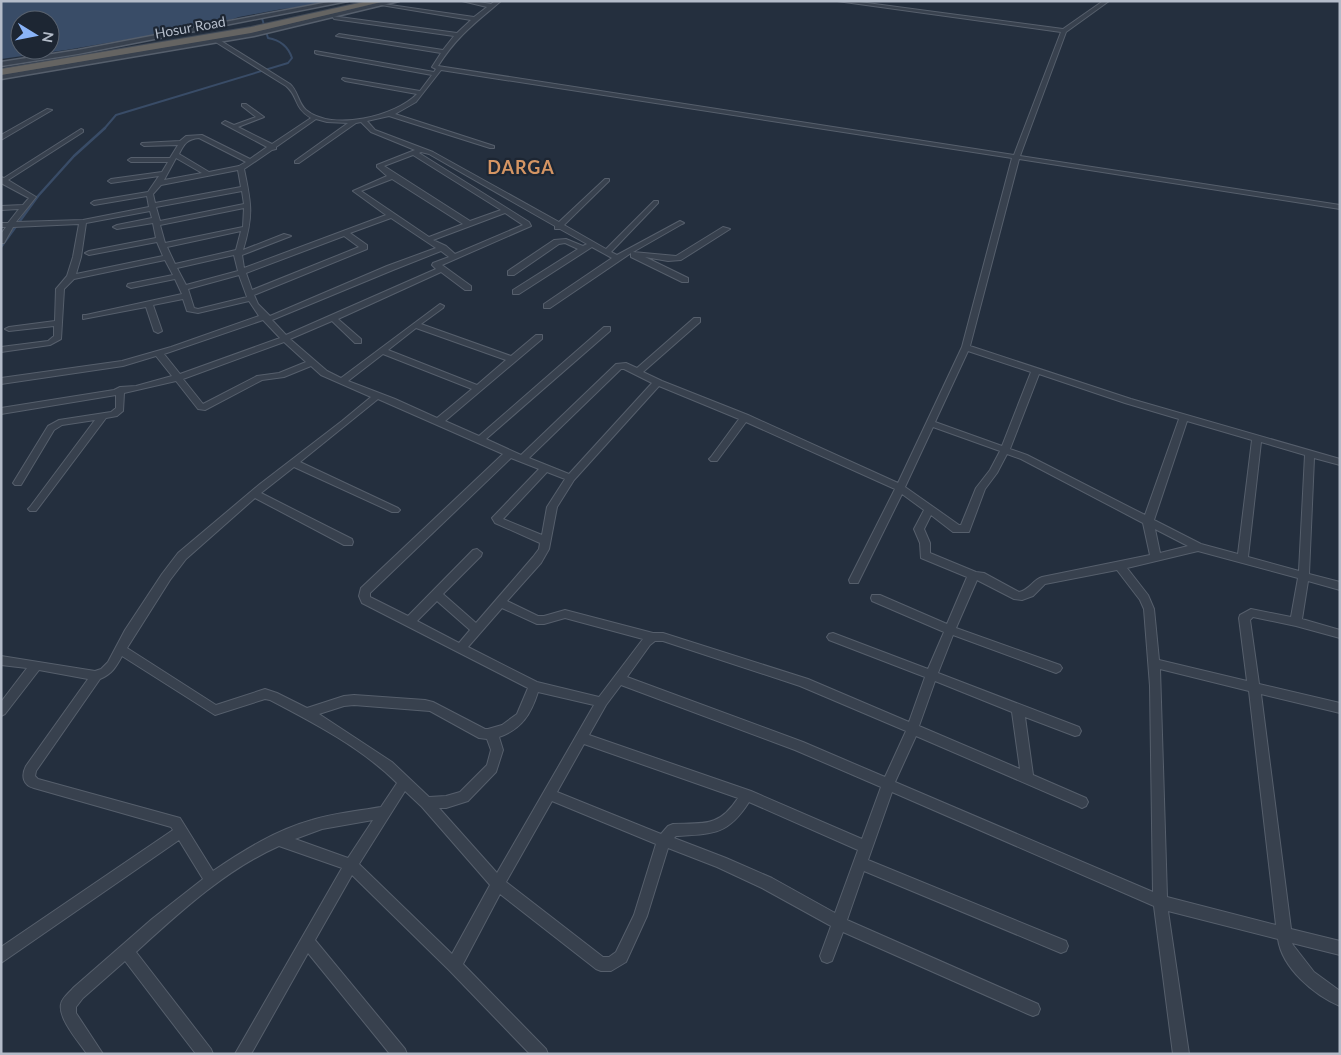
<svg xmlns="http://www.w3.org/2000/svg" width="1341" height="1055" font-family="Lato,sans-serif">
<style>
.water{fill:#394c67;fill-rule:evenodd}
.lines{fill:none;stroke-linecap:round;stroke-linejoin:round}
.stream-far1{stroke:#394c67;stroke-width:2}
.stream{stroke:#394c67;stroke-width:2.5}
.minor-casing{stroke:#565f6c;stroke-width:2}
.tertiary-casing{stroke:#565f6c;stroke-width:3}
.trunk-casing{stroke:#434c59;stroke-width:2}
.minor{fill:#38414e;fill-rule:evenodd}
.tertiary{fill:#38414e;fill-rule:evenodd}
.trunk{fill:#656462;fill-rule:evenodd}
.labels{text-anchor:middle;dominant-baseline:central;stroke-width:4.5;stroke-linejoin:round;paint-order:stroke}
.far-street-label{font-size:14px;fill:#b4bcc9;stroke:#1d2633}
.far-district-label{font-size:18px;font-weight:bold;letter-spacing:1px;fill:#d59563;stroke:#1d2633}
</style>
<rect width="100%" height="100%" fill="#242f3e"/>
<!-- water -->
<path class="water" d="M 1,1 L 331,1 L 309,7 L 282,9 L 239,17 L 218,24 L 66,50 L 1,59 ZM 20,20 L 50,20 L 50,50 L 20,50 Z"/>
<g class="lines">
<!-- stream-far1 -->
<path class="stream-far1" d="M 104,129 L 116,115 L 288,63 L 292,58 C 288,46 280,40 268,38 L 261,15"/>
<!-- stream -->
<path class="stream" d="M 1,247 L 38,196 L 74,156 L 105,128"/>
<defs>
<path id="minor" d="M 462,1 L 473,1 L 491,4 L 495,1 L 501,1 C 475,23 457,36 438,66 L 1014,155 L 1061,32 L 837,1 L 852,1 L 1063,29 L 1103,1 L 1109,1 L 1066,32 L 1020,156 L 1340,205 L 1340,209 L 1019,159 L 970,346 L 1131,399 L 1340,459 L 1340,465 L 1314,458 L 1309,574 L 1340,582 L 1340,590 L 1308,581 L 1302,619 L 1340,630 L 1340,638 L 1296,626 L 1253,617 L 1250,620 L 1259,684 L 1340,703 L 1340,713 L 1261,694 L 1291,929 L 1340,941 L 1340,955 L 1292,943 L 1293,945 L 1314,972 L 1340,991 L 1340,1006 C 1314,995 1282,968 1278,939 L 1168,911 L 1189,1054 L 1173,1054 L 1154,906 L 892,792 L 868,860 L 1066,941 L 1068,946 L 1066,951 L 1061,953 L 864,871 L 847,920 L 1038,1004 L 1040,1009 L 1038,1014 L 1033,1016 L 1028,1014 L 843,932 L 832,961 L 827,963 L 822,961 L 820,956 L 831,926 L 762,888 L 717,867 L 668,848 L 647,916 L 626,962 L 611,971 L 601,971 L 596,969 L 500,894 L 463,964 L 546,1049 L 548,1054 L 530,1054 L 449,970 L 352,875 L 315,940 L 405,1049 L 407,1054 L 390,1054 L 308,953 L 251,1054 L 235,1054 L 342,868 L 279,846 C 225,870 179,913 136,952 L 211,1049 L 213,1054 L 196,1054 L 125,961 L 83,998 L 76,1007 L 76,1013 L 103,1054 L 87,1054 C 79,1042 58,1019 61,1004 C 62,998 69,993 73,988 L 152,919 L 203,879 L 179,840 L 1,963 L 1,947 L 173,830 L 171,827 L 34,788 C 23,785 21,776 26,766 L 88,679 L 39,670 L 5,714 L 1,716 L 1,702 L 27,668 L 1,665 L 1,656 L 95,671 L 101,669 L 108,662 L 125,630 L 162,574 L 178,553 L 260,484 L 342,421 L 371,397 L 321,375 L 311,366 L 284,377 L 262,380 L 205,410 L 198,409 L 176,381 L 124,393 L 123,411 L 117,416 L 106,418 L 36,511 L 30,511 L 28,509 L 30,507 L 95,420 L 62,425 L 54,430 L 21,485 L 15,485 L 13,483 L 48,426 L 59,420 L 111,412 L 116,408 L 116,395 L 1,414 L 1,408 L 114,390 L 120,387 L 136,386 L 172,376 L 156,356 L 123,366 L 1,384 L 1,378 L 122,361 L 171,347 L 259,316 L 249,301 L 198,313 L 187,311 L 183,299 L 153,305 L 162,331 L 158,333 L 154,331 L 146,307 L 83,319 L 83,315 L 86,315 L 182,294 L 175,279 L 131,288 L 127,286 L 128,284 L 173,275 L 165,260 L 74,279 L 64,289 L 61,339 L 50,345 L 1,352 L 1,347 L 48,341 L 54,336 L 54,326 L 9,331 L 5,329 L 9,327 L 55,321 L 56,289 L 67,276 L 73,257 L 79,224 L 13,227 L 4,243 L 1,243 L 1,234 L 6,227 L 1,227 L 1,223 L 8,223 L 19,209 L 1,210 L 1,206 L 23,205 L 29,198 L 1,183 L 1,177 L 4,178 L 81,129 L 83,130 L 83,132 L 8,180 L 36,197 L 16,222 L 83,220 L 149,207 L 147,196 L 94,205 L 91,203 L 94,201 L 148,192 L 159,176 L 111,183 L 108,181 L 111,179 L 162,172 L 168,162 L 131,162 L 128,160 L 131,158 L 170,158 L 178,145 L 144,146 L 141,144 L 142,143 L 180,141 L 186,136 L 202,135 L 250,159 L 267,147 L 222,123 L 225,121 L 234,125 L 256,117 L 242,106 L 242,104 L 246,104 L 264,117 L 238,127 L 272,144 L 311,118 C 293,107 299,97 286,86 L 214,41 L 214,39 L 218,39 L 290,84 C 298,91 298,103 306,110 C 332,132 396,116 417,94 L 345,81 L 342,79 L 343,78 L 420,91 L 432,75 L 317,54 L 315,53 L 315,51 L 434,72 L 436,69 L 432,67 L 441,53 L 336,36 L 339,34 L 443,50 L 454,36 L 334,19 L 332,16 L 457,33 L 471,20 L 381,5 L 383,4 L 474,17 L 487,7 ZM 441,70 L 1012,158 L 962,347 L 898,483 L 748,415 L 662,381 L 643,372 L 700,322 L 700,318 L 694,318 L 637,368 L 626,363 L 616,364 L 521,455 L 486,439 L 610,331 L 610,327 L 604,327 L 479,436 L 445,421 L 542,339 L 542,335 L 536,335 L 511,356 L 421,324 L 443,308 L 444,306 L 440,304 L 341,378 L 327,371 L 290,339 L 332,321 L 355,343 L 361,343 L 361,339 L 338,319 L 441,272 L 465,290 L 471,290 L 471,286 L 442,265 L 531,226 L 529,222 L 419,153 L 421,152 L 429,154 L 555,226 L 555,229 L 560,229 L 587,244 L 583,246 L 566,239 L 554,240 L 508,271 L 508,275 L 514,275 L 559,244 L 565,243 L 578,249 L 513,290 L 513,294 L 519,294 L 592,247 L 612,258 L 544,304 L 544,308 L 550,308 L 631,253 L 631,257 L 682,282 L 688,282 L 688,278 L 645,257 L 668,261 L 681,260 L 730,229 L 723,227 L 676,256 L 633,252 L 682,224 L 684,223 L 680,221 L 617,255 L 611,252 L 658,203 L 658,201 L 654,201 L 606,249 L 564,225 L 609,181 L 609,179 L 605,179 L 559,222 L 433,152 L 375,130 L 367,121 L 389,116 L 490,148 L 494,148 L 494,146 L 395,114 L 416,102 ZM 316,119 L 327,122 L 348,123 L 295,161 L 295,163 L 299,163 L 356,123 L 361,122 L 371,132 L 415,150 L 377,165 L 377,167 L 387,176 L 353,191 L 386,215 L 244,268 L 242,255 L 291,236 L 284,234 L 243,250 C 254,214 251,203 244,169 L 272,150 L 276,149 L 276,147 ZM 199,138 L 246,162 L 239,166 L 209,172 L 179,154 C 184,144 187,139 199,138 ZM 413,155 L 501,210 L 470,221 L 384,166 ZM 176,158 L 202,173 L 164,180 ZM 238,170 L 241,187 L 155,203 L 153,194 L 161,185 ZM 392,179 L 463,224 L 429,237 L 361,191 ZM 242,191 L 244,204 L 160,221 L 156,207 ZM 244,208 L 243,227 L 165,243 L 160,225 ZM 150,211 L 152,218 L 117,225 L 113,227 L 117,229 L 153,223 L 156,238 L 89,251 L 85,253 L 89,255 L 157,242 L 163,256 L 76,274 L 81,257 L 86,223 ZM 505,213 L 523,225 L 455,254 L 446,246 L 433,240 ZM 391,218 L 436,248 L 387,266 L 270,316 L 258,304 L 254,295 L 367,249 L 367,245 L 350,233 ZM 241,231 L 236,250 L 175,264 L 167,247 ZM 344,236 L 359,247 L 252,290 L 246,273 ZM 441,251 L 449,257 L 433,263 L 432,265 L 436,269 L 286,335 L 272,320 L 393,270 ZM 234,255 L 238,271 L 186,285 L 177,268 ZM 239,275 L 247,297 L 198,309 L 194,308 L 188,289 ZM 263,320 L 280,338 L 180,374 L 164,354 ZM 416,328 L 506,360 L 477,385 L 388,350 ZM 284,342 L 306,362 L 279,373 L 257,376 L 203,404 L 183,379 ZM 968,351 L 1031,372 L 1002,446 L 935,422 ZM 383,354 L 472,389 L 437,418 L 395,399 L 348,381 ZM 621,369 L 624,369 L 652,383 L 569,474 L 529,458 ZM 1039,374 L 1125,403 L 1179,419 L 1145,515 L 1027,455 L 1010,449 ZM 659,386 L 739,419 L 711,457 L 709,459 L 711,461 L 717,461 L 746,422 L 895,489 L 849,580 L 850,583 L 858,583 L 902,494 L 924,510 L 914,529 L 920,543 L 921,558 L 967,577 L 947,624 L 880,595 L 872,595 L 871,598 L 872,601 L 944,632 L 928,669 L 833,633 L 829,634 L 827,637 L 829,640 L 925,677 L 909,722 L 808,679 L 663,633 L 653,633 L 565,610 L 544,616 L 538,616 L 507,601 L 541,563 L 549,549 L 557,507 L 574,480 ZM 378,399 L 503,454 L 361,588 L 359,596 L 362,603 L 528,688 L 517,714 L 502,725 L 488,729 L 485,729 L 433,702 L 425,700 L 354,695 L 344,696 L 307,708 L 277,693 L 265,689 L 216,705 L 127,648 L 170,580 L 186,559 L 255,498 L 344,545 L 352,545 L 353,542 L 352,539 L 261,493 L 294,467 L 392,512 L 398,512 L 400,510 L 398,508 L 300,462 ZM 1187,421 L 1252,440 L 1238,554 L 1201,544 L 1154,520 ZM 933,427 L 1000,451 L 990,470 L 976,488 L 961,525 L 959,525 L 905,487 ZM 1261,442 L 1305,455 L 1299,571 L 1248,557 ZM 1007,454 L 1021,459 L 1143,523 L 1150,555 L 1042,577 C 1033,580 1029,590 1019,592 L 984,573 L 976,572 L 930,553 L 930,543 L 924,529 L 931,515 L 953,532 L 969,532 L 985,489 L 997,473 ZM 511,458 L 539,469 L 492,518 L 495,523 L 540,543 L 539,549 L 533,557 L 476,623 L 443,594 L 481,556 L 482,553 L 477,549 L 473,550 L 408,616 L 370,597 L 370,593 ZM 547,472 L 565,479 L 547,507 L 542,535 L 503,519 ZM 1155,529 L 1188,546 L 1160,553 ZM 1198,551 L 1298,578 L 1291,617 L 1251,609 L 1240,615 L 1239,618 L 1247,681 L 1159,660 L 1154,609 L 1148,595 L 1127,568 ZM 1117,570 L 1140,600 L 1144,609 L 1150,686 L 1153,892 L 895,782 L 916,736 L 1078,806 L 1082,808 L 1086,806 L 1088,802 L 1086,798 L 1033,775 L 1025,717 L 1075,736 L 1079,735 L 1081,731 L 1079,727 L 938,673 L 953,635 L 1056,673 L 1060,671 L 1062,668 L 1060,665 L 956,628 L 977,580 L 1014,599 L 1022,600 L 1033,596 L 1045,584 ZM 437,601 L 470,630 L 459,643 L 417,621 ZM 502,608 L 537,624 L 544,624 L 565,618 L 643,639 L 599,697 L 537,682 L 468,647 ZM 655,641 L 663,641 L 800,686 L 906,731 L 885,777 L 803,742 L 627,677 L 650,645 ZM 122,656 L 215,715 L 265,699 L 270,700 C 314,723 362,748 397,783 L 381,807 C 358,811 335,813 312,820 C 276,830 244,850 213,871 L 180,818 L 38,779 L 35,776 L 36,771 L 100,679 C 112,674 116,667 122,656 ZM 1160,669 L 1249,691 L 1276,925 L 1167,897 ZM 935,681 L 1012,712 L 1020,769 L 919,726 ZM 621,685 L 795,750 L 881,787 L 862,839 L 751,791 L 589,735 L 606,705 ZM 538,692 L 594,705 L 497,873 L 439,808 L 446,808 L 468,801 L 496,772 L 503,750 L 499,737 C 522,729 531,714 538,692 ZM 354,705 L 430,711 L 479,738 L 487,739 L 491,750 L 487,765 L 460,792 L 446,796 L 429,797 L 392,762 L 319,714 L 344,706 ZM 584,744 L 738,798 C 719,827 705,823 673,824 L 668,826 L 661,834 L 557,792 ZM 405,791 L 422,807 L 490,885 L 452,954 L 359,864 ZM 552,801 L 656,844 L 634,915 L 616,952 L 609,957 L 603,957 L 506,882 ZM 749,802 L 858,850 L 835,913 L 772,878 L 726,858 L 674,838 L 676,836 C 713,834 728,835 749,802 ZM 373,820 L 348,858 L 295,839 L 322,829 Z
M 47,109 L 52,110 L 1,140 L 1,135 Z"/>
<path id="tertiary" d="M 334,1 L 348,1 L 78,54 L 1,66 L 1,62 L 78,50 Z
M 387,1 L 399,1 L 254,36 L 1,79 L 1,75 L 254,32 Z"/>
<path id="trunk" d="M 368,1 L 385,1 L 251,33 L 1,75 L 1,69 L 251,27 Z"/>
</defs>
<!-- minor casing -->
<use href="#minor" class="minor-casing"/>
<!-- tertiary casing -->
<use href="#tertiary" class="tertiary-casing"/>
<!-- trunk casing -->
<use href="#trunk" class="trunk-casing"/>
<!-- minor -->
<use href="#minor" class="minor"/>
<!-- tertiary -->
<use href="#tertiary" class="tertiary"/>
<!-- trunk -->
<use href="#trunk" class="trunk"/>
</g>
<g class="labels">
<!-- far-street labels -->
<g class="far-street-label">
<text transform="translate(190 27) rotate(-10)">Hosur Road</text>
</g>
<!-- far-district labels -->
<g class="far-district-label">
<text x="521" y="167">DARGA</text>
</g>
</g>
<!-- border -->
<rect width="1341" height="1055" fill="none" stroke="#b4bcc9" stroke-width="5"/>
<!-- north arrow -->
<g transform="translate(35 35) rotate(100)"><circle r="24" fill="#1d2633" stroke="#59626f"/>
<path d="M0-4L9 19L0 12L-9 19Z" fill="#8ab4f8"/>
<text y="-8" font-size="14" font-weight="bold" text-anchor="middle" fill="#b4bcc9">N</text>
</g>
</svg>
